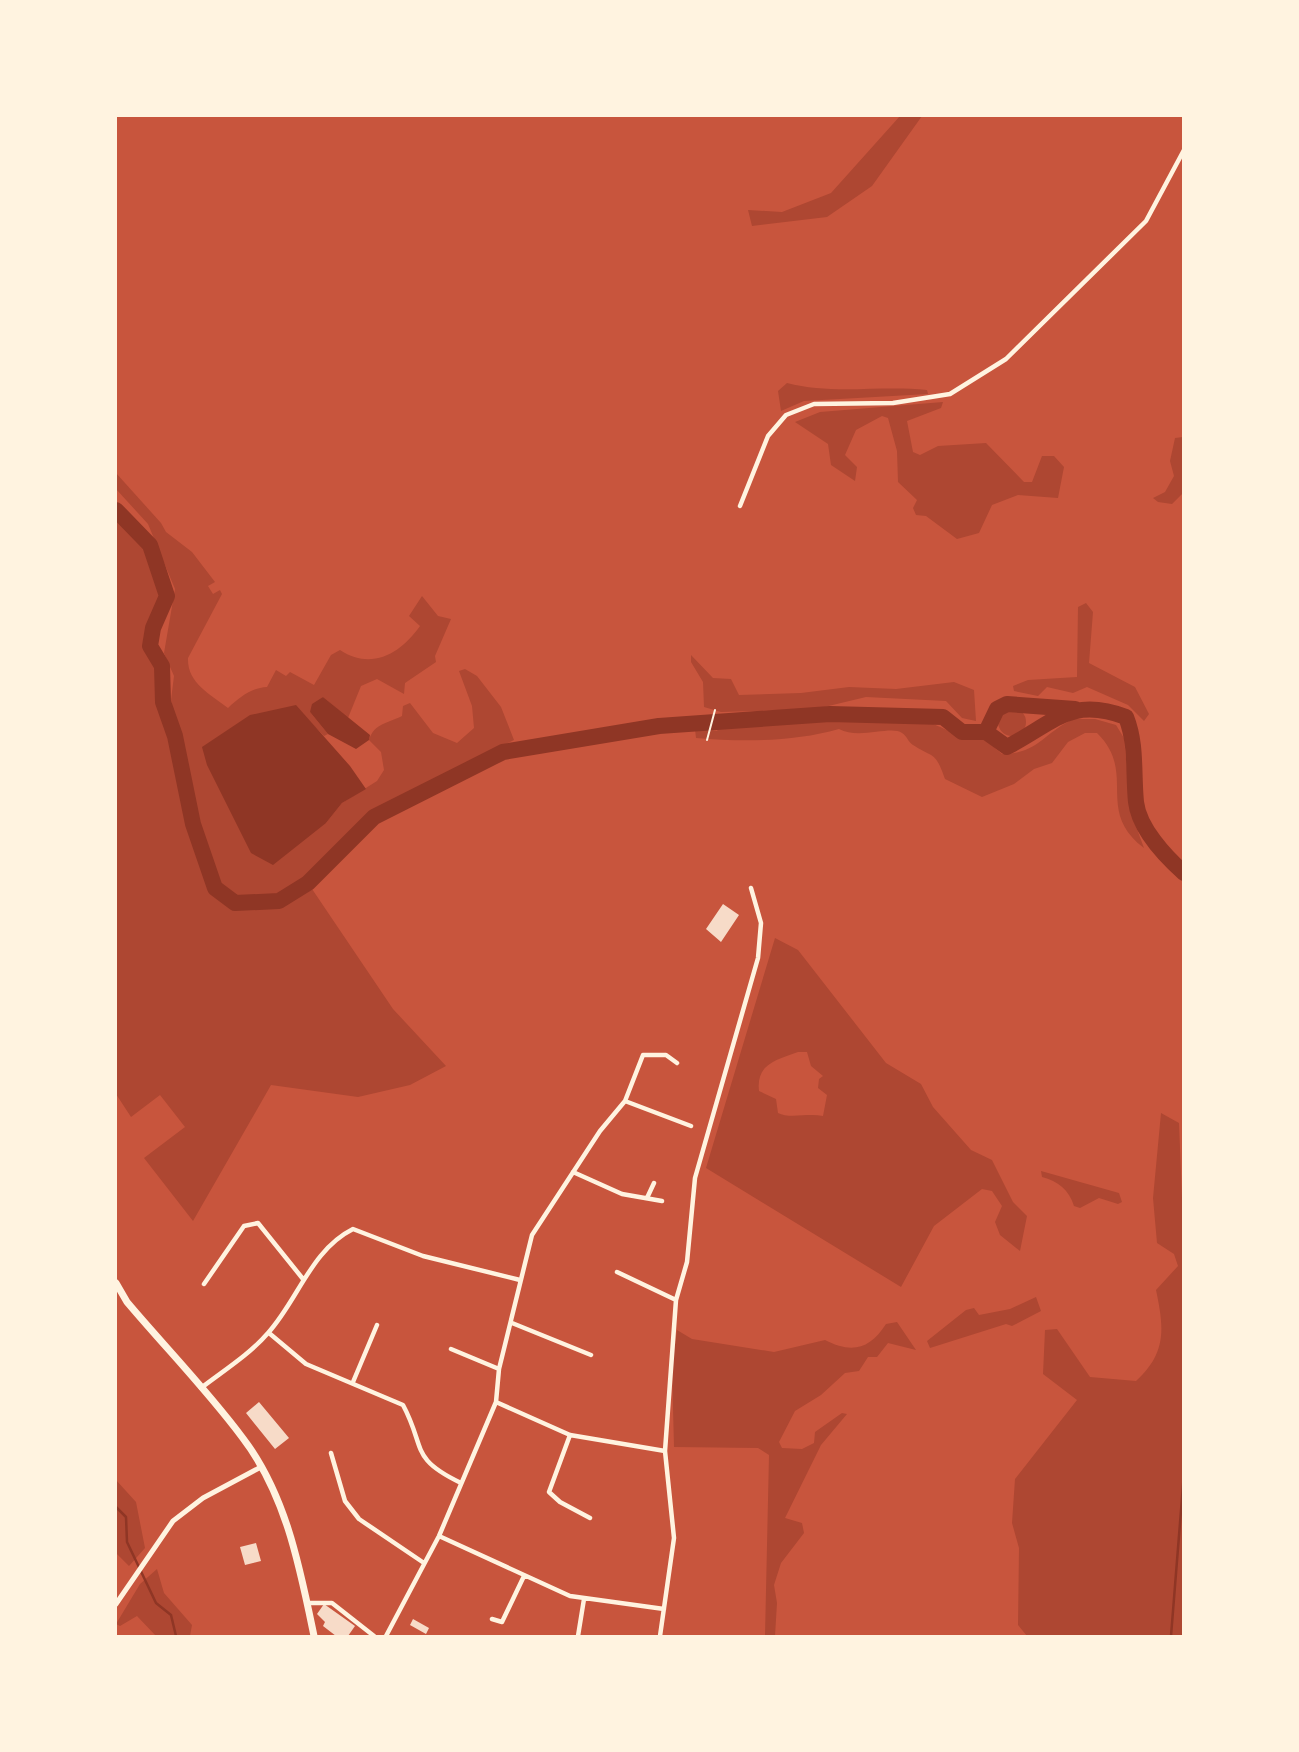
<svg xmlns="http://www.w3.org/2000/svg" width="1299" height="1752" font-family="Lora,serif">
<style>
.green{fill:#ae4732;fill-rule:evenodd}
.water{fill:#8f3625}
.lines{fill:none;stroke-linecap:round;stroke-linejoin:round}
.stream{stroke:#8f3625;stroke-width:2.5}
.river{stroke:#8f3625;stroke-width:16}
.building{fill:#f7dbc8}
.path{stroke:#fff3e0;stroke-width:2}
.minor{stroke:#fff3e0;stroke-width:4.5}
.tertiary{stroke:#fff3e0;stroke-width:5}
.primary{stroke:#fff3e0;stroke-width:7}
</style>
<rect width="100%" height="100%" fill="#c8553d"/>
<!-- green -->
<path class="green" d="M 900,116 L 922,116 L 872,186 L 827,217 L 752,226 L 748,210 L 782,212 L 831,193 Z
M 787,383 C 832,395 881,385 927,390 L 928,394 L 804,401 L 781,411 L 778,391 Z
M 943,402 L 941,408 L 907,421 L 913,452 L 920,455 L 938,446 L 986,443 L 1024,482 L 1032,482 L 1042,456 L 1054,456 L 1064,467 L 1058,498 L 1018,495 L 992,505 L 979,533 L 957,539 L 926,516 L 916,515 L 913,508 L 917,500 L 898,482 L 897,451 L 888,418 L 882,416 L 856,430 L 845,455 L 857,467 L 855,481 L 831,465 L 828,444 L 795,422 L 820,412 Z
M 1183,437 L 1183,493 L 1172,504 L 1158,502 L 1153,498 L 1165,492 L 1174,476 L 1170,461 L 1175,438 Z
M 116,473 L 161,523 L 166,532 L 192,552 L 215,582 L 208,586 L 213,594 L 220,590 L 222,594 L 188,658 C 187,683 210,694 228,708 C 240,697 251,688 267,687 L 276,670 L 286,676 L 290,672 L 314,685 L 331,655 L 340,650 C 372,671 401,653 420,626 L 409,616 L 422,596 L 438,616 L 451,619 L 435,656 L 436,662 L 405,683 L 404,694 L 377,679 L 361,686 L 348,718 L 323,697 L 310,712 L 328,734 L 324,736 L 295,706 L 326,823 L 342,803 L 377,781 L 384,770 L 381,752 L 369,740 C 374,723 389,723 402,716 L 403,706 L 410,703 L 433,733 L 457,743 L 474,728 L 472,706 L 459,671 L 465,669 L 477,676 L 501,707 L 514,740 L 367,816 L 305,881 L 276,897 L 238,899 L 218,886 L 196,822 L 171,700 L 174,676 L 164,653 L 175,589 L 148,524 L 116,489 Z
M 116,517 L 146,548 L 164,595 L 150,624 L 148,646 L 159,666 L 160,703 L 172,737 L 190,824 L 212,890 L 234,907 L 281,904 L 310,886 L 393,1009 L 446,1066 L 410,1085 L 358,1097 L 271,1085 L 193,1221 L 144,1158 L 185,1127 L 160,1095 L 131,1117 L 116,1094 Z
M 1086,603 L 1093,612 L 1089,663 L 1135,687 L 1149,714 L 1144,721 L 1128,705 L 1087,687 L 1073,693 L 1047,687 L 1038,696 L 1014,691 L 1013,686 L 1028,680 L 1077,677 L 1078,607 Z
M 691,655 L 713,678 L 731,679 L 739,695 L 801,693 L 849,687 L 896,689 L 954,682 L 974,690 L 976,721 L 962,718 L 946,701 L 866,697 L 816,709 L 721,712 L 704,707 L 703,682 L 691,662 Z
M998 722a14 14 0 1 1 28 0a14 14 0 1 1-28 0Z
M 1074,719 L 1095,719 L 1116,725 L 1124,738 L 1131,813 L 1144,848 C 1094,810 1138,773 1097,733 L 1085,733 L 1068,742 L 1052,763 L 1034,769 L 1014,784 L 982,797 L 945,779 C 935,751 935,759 913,745 C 908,742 907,736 902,733 C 891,725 859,740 839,729 C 793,742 743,742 696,738 L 695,729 L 717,731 L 720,726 C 787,722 857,714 924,722 C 946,725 959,743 984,739 L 1002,754 C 1039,754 1045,731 1074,719 Z
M 775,938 L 798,950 L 886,1063 L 921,1084 L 933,1107 L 971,1150 L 992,1160 L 1013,1202 L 1027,1216 L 1020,1251 L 1000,1235 L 995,1222 L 1002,1206 L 992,1191 L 982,1189 L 934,1226 L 901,1287 L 706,1168 ZM 798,1052 L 807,1052 L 811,1066 L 823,1076 L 819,1079 L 818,1088 L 827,1095 L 823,1116 C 808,1113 789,1119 778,1113 L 776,1099 L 759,1091 C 756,1064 776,1060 798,1052 Z
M 1161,1113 L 1179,1123 L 1184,1249 L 1183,1636 L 1027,1636 L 1018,1625 L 1019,1548 L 1012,1523 L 1015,1479 L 1077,1400 L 1043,1374 L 1045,1330 L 1057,1329 L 1090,1377 L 1136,1381 C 1167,1353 1164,1328 1156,1290 L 1178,1266 L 1174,1254 L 1157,1243 L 1153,1198 Z
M 1041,1171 L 1119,1193 L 1122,1202 L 1118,1204 L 1099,1198 L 1080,1208 L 1074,1206 C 1069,1190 1058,1181 1042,1177 Z
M 1036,1297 L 1041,1311 L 1012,1326 L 1006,1324 L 930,1348 L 927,1341 L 966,1310 L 974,1308 L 979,1315 L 1010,1309 Z
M 897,1322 L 916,1350 L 888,1343 L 877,1357 L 868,1357 L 859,1371 L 845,1373 L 821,1395 L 795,1411 L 779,1442 L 782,1448 L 802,1449 L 814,1443 L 815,1432 L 842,1413 L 847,1414 L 821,1445 L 785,1518 L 802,1523 L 804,1533 L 781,1563 L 774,1585 L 777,1603 L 775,1636 L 765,1636 L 769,1455 L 758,1448 L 674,1447 L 672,1368 L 677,1330 L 692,1339 L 774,1352 L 825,1340 C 852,1354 870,1349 886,1324 Z
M 116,1480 L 136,1502 L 145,1548 L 129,1566 L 116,1553 Z
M 157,1569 L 164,1593 L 192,1625 L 190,1636 L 156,1636 L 137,1616 L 120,1626 L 116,1624 L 140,1584 Z"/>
<!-- water -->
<path class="water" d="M 323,697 L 370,735 L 369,740 L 356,749 L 328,734 L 310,712 L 312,704 Z
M 296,705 L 350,766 L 366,789 L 342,803 L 326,823 L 273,865 L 251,853 L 207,765 L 202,747 L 250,715 Z"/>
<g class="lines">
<!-- stream -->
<path class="stream" d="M 116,1507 L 126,1517 L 127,1542 L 156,1603 L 171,1615 L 176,1636
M 1171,1636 L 1184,1473"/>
<!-- river -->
<path class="river" d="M 116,510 L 150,545 L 167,596 L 153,628 L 150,646 L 162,666 L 163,702 L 175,736 L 193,824 L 215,888 L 235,903 L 279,901 L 308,883 L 374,817 L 503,752 L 659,726 L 830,714 L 943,717 L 962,732 L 986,732 L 1007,747 C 1054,723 1070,696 1126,717 C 1137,745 1133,772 1136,802 C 1139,828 1165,856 1184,873
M 986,732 L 997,709 L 1007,704 L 1075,709"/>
</g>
<!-- building -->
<path class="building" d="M 723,904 L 739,915 L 721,942 L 706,929 Z
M 259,1402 L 289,1438 L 275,1449 L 246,1413 Z
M 256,1543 L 261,1561 L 245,1565 L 240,1547 Z
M 324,1604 L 355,1626 L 348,1636 L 336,1636 L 323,1626 L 325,1622 L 317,1614 Z
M 413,1619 L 429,1628 L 426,1634 L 410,1625 Z"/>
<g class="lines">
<!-- path -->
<path class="path" d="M 707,740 L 715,710"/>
<!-- minor -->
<path class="minor" d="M 740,506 L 768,436 L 786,415 L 814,404 L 893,403 L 950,394 L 1006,359 L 1146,221 L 1184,150
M 625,1101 L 691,1126
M 573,1172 L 622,1194 L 662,1201
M 647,1198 L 654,1183
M 617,1272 L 676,1300
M 204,1284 L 244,1226 L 258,1223 L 303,1279
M 512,1323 L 591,1355
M 269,1333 L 306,1364 L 403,1405 C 426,1448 409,1458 461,1483
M 451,1349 L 499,1369
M 353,1382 L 377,1325
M 201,1388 C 223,1371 250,1354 268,1333 C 298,1300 311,1250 353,1229 L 423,1256 L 520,1280
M 496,1402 L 570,1435 L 665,1451
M 570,1435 L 549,1492 L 560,1502 L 590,1518
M 331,1453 L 345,1501 L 359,1519 L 424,1563
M 439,1536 L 570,1596 L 664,1609
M 307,1603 L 332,1603 L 374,1636
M 492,1619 L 502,1622 L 524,1576
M 386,1636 L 439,1536 L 496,1402 L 499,1369 L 532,1235 L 600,1131 L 625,1101 L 643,1055 L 666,1055 L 677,1063
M 578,1636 L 584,1599
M 660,1636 L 674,1538 L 665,1451 L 676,1300 L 687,1262 L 695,1178 L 758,958 L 761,923 L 751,888"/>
<!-- tertiary -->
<path class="tertiary" d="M 116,1604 L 173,1521 L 203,1498 L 261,1467"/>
<!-- primary -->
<path class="primary" d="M 116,1283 L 127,1302 C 165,1347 207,1390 242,1437 C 286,1494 300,1568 314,1636"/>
</g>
<!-- border -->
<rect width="1299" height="1752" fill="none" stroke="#fff3e0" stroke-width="234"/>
</svg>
